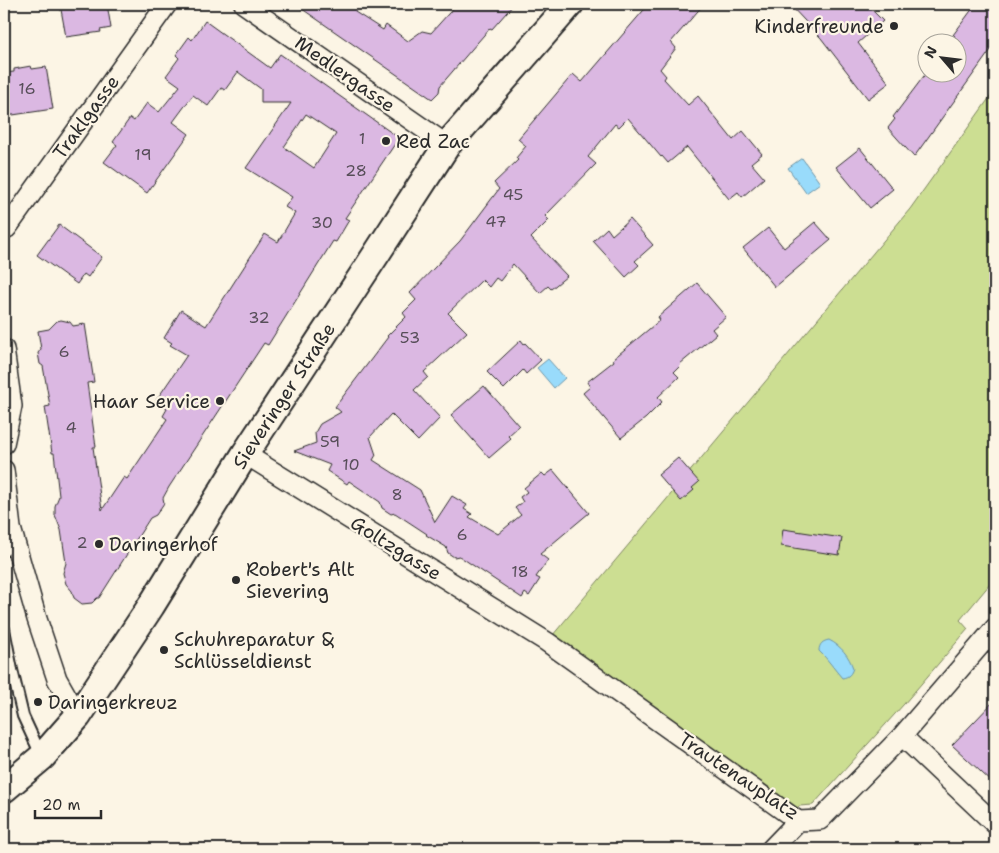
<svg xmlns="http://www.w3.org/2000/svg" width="999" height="853" font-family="'Shantell Sans',sans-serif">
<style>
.green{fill:#ccde92;stroke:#7c845e}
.water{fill:#99dbfb;stroke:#6d95a8}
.building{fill:#dbb8e2;stroke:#2b2b2b;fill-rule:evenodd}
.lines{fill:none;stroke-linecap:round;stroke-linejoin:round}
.lane-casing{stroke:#2b2b2b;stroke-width:14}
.street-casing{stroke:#2b2b2b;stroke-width:22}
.secondary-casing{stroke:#2b2b2b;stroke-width:30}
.lane{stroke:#fcf5e5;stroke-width:10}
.street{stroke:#fcf5e5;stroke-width:19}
.secondary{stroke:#fcf5e5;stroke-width:26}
.poi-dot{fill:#2b2b2b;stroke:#fcf5e5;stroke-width:2}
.labels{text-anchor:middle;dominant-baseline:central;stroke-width:4.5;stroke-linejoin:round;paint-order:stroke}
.number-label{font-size:16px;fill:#574e59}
.poi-label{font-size:19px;fill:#2b2b2b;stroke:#fcf5e5;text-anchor:start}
.street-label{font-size:19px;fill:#2b2b2b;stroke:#fcf5e5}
</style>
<rect width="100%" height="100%" fill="#fcf5e5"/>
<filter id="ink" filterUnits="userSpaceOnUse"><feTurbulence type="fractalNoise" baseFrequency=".02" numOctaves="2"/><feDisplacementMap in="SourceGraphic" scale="10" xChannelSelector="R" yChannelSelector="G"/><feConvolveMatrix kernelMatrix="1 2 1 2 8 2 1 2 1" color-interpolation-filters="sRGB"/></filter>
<g filter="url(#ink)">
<!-- green -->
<path class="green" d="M 995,90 L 995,578 L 960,620 L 968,629 L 904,704 L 813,805 L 799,806 L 792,816 L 547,642 L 910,209 Z"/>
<!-- water -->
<path class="water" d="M 802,158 L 820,183 L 806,193 L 788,168 Z
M 548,359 L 565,378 L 554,388 L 537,368 Z
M 829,640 C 841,646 849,656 853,668 C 851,674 849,677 842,678 C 834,669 828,659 819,651 C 819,644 823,641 829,640 Z"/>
<!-- building -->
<path class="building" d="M 60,4 L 107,4 L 111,28 L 100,30 L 101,32 L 66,37 Z
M 295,4 L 360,4 L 355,12 L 383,30 L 386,25 L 408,41 L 422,31 L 431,33 L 457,4 L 514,4 L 492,29 L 490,28 L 440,86 L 439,92 L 432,99 Z
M 649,4 L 704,4 L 671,42 L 676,48 L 660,69 L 666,76 L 664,79 L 688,105 L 698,96 L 733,140 L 743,131 L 762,154 L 751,163 L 764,178 L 742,197 L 738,192 L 729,199 L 687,147 L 668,163 L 662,156 L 661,157 L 628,118 L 619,127 L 615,124 L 588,157 L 596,164 L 545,216 L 549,220 L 531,238 L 567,276 L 551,289 L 548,286 L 540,293 L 513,264 L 500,281 L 496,278 L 489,287 L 482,280 L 448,313 L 467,332 L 424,372 L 428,377 L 414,390 L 440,418 L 418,441 L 391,414 L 370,437 L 376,455 L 373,460 L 420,490 L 435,522 L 452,496 L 467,505 L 464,509 L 472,514 L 469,517 L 498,534 L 521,515 L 515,508 L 523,502 L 520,497 L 527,492 L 524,488 L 542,473 L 545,476 L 553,470 L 589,513 L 540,554 L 548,560 L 536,577 L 540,579 L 529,596 L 525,593 L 522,598 L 459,556 L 454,557 L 448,553 L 446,547 L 426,535 L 427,534 L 395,513 L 391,514 L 382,508 L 380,502 L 349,481 L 347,484 L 327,471 L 330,465 L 294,451 L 316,443 L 315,433 L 317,429 L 320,424 L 341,412 L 335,407 L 388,337 L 387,336 L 406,317 L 403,313 L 416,300 L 410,293 L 460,241 L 499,189 L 494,183 L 518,160 L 516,158 L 526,146 L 518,139 L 573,74 L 582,82 Z
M 789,4 L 866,4 L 883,21 L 858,43 L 889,83 L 868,99 L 821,38 Z
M 976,4 L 986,4 L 995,10 L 995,44 L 914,157 L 888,128 L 895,119 L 893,117 L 927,72 L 956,72 L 956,42 L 950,42 L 955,36 L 953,35 Z
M 205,21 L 270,68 L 280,54 L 399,138 L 345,218 L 349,220 L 336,242 L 333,241 L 268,345 L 264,343 L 169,487 L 163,498 L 164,503 L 156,515 L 150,518 L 99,598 L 97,598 L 92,603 L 82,604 L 74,598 L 72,591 L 66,584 L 63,573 L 66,563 L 61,530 L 55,515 L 55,506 L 59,496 L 54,453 L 52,453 L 45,407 L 50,406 L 43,366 L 40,364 L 38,353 L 41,349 L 38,331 L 49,329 L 57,321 L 61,320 L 70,322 L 73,326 L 85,324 L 94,382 L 87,383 L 96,447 L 93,447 L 102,510 L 124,477 L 127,479 L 167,419 L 163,416 L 167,409 L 155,402 L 187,355 L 170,345 L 172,343 L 164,338 L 181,310 L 206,326 L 265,234 L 278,242 L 295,213 L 285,207 L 292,197 L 246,168 L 291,103 L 261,103 L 261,89 L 238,72 L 225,90 L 221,88 L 208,106 L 193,95 L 173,122 L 189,134 L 147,193 L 104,162 L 117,145 L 113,142 L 130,118 L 134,121 L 147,103 L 159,112 L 180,86 L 166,76 L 179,58 L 176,55 L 189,37 L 192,40 ZM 306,114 L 336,134 L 314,168 L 284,147 Z
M 31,66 L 32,69 L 46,67 L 53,109 L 6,116 L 4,102 L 4,73 L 14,72 L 14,69 Z
M 860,148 L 893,189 L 870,208 L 836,167 Z
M 630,219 L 653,245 L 635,261 L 639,265 L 626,277 L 593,241 L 607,228 L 612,235 Z
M 815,222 L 831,240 L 775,287 L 743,248 L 768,228 L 784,248 Z
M 59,225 L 102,257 L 88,277 L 84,274 L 77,284 L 37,255 Z
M 697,283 L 726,317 L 712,329 L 716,334 L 680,364 L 681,365 L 674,372 L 679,377 L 658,397 L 662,402 L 646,418 L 621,438 L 583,393 L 590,387 L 587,382 L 614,361 L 613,359 L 660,320 L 658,317 Z
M 521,340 L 524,344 L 525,343 L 541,360 L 526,374 L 523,370 L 504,389 L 487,372 Z
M 484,386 L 519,426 L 508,436 L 511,439 L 489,458 L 451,415 Z
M 678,458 L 699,482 L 692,488 L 694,490 L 681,501 L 658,475 Z
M 783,529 L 842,538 L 839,555 L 781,546 Z
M 995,700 L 995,785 L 952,745 Z"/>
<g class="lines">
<defs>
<path id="lane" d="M 4,551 L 10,532
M 4,629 L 12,670 L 23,716 L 41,755"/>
<path id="street" d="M 244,4 L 447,145
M 4,229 L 7,228 L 167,4
M 4,349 L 12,406 L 4,444
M 245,454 L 547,642 L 798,821 L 820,820 L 902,736 L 995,628
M 4,470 L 11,528 L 37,619 L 57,679 L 78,716
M 902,736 L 995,824
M 771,849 L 798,821"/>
<g id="secondary">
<path id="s1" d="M 4,789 L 42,757 L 78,716 L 151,606 L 245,454 L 377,253 L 447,145 L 570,4"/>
</g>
</defs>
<!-- lane casing -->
<use href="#lane" class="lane-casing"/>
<!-- street casing -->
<use href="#street" class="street-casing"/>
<!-- secondary casing -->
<use href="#secondary" class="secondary-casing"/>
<!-- lane -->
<use href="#lane" class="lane"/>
<!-- street -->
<use href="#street" class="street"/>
<!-- secondary -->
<use href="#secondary" class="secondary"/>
</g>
</g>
<!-- markers -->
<g class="poi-dot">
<circle cx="894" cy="26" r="5"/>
<circle cx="386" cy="141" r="5"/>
<circle cx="220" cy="401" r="5"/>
<circle cx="99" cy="544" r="5"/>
<circle cx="236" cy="580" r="5"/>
<circle cx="164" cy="650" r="5"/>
<circle cx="38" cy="702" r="5"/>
</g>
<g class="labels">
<!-- number labels -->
<g class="number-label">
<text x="27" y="88">16</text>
<text x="362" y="138">1</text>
<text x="143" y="154">19</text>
<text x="356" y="170">28</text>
<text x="513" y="194">45</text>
<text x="496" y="221">47</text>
<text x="322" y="222">30</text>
<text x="259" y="317">32</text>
<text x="410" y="337">53</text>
<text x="64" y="351">6</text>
<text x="71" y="427">4</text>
<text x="330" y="441">59</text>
<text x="351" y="464">10</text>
<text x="397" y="494">8</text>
<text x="462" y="534">6</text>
<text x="82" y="542">2</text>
<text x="520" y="571">18</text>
</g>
<!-- poi labels -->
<g class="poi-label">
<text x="884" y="26" text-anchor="end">Kinderfreunde</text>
<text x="396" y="141">Red Zac</text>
<text x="210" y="401" text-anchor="end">Haar Service</text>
<text x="109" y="544">Daringerhof</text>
<text x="246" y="569">Robert's Alt<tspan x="246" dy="22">Sievering</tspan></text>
<text x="174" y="639">Schuhreparatur &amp;<tspan x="174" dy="22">Schlüsseldienst</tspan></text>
<text x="48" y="702">Daringerkreuz</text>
</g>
<!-- street labels -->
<g class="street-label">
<text transform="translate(345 74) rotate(35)">Medlergasse</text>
<text transform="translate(86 117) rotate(-54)">Traklgasse</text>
<text stroke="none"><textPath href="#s1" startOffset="485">Sieveringer Straße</textPath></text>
<text transform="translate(396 548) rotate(32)">Goltzgasse</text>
<text transform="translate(739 776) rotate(34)">Trautenauplatz</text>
</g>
</g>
<!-- margin -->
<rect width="999" height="853" fill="none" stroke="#fcf5e5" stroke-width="20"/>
<rect x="10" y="10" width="979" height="833" fill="none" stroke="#2b2b2b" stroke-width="2" filter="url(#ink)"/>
<!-- north arrow -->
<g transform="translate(942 58) rotate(298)"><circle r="24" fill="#fcf5e5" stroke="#a8a49b"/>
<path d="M0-4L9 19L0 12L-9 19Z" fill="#2b2b2b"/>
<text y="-8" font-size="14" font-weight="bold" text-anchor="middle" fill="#2b2b2b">N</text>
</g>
<!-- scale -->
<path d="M35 810v8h66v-8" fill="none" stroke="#2b2b2b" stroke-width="2.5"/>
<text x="42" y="810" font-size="15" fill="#2b2b2b" stroke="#fcf5e5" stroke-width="4" paint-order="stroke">20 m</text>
</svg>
